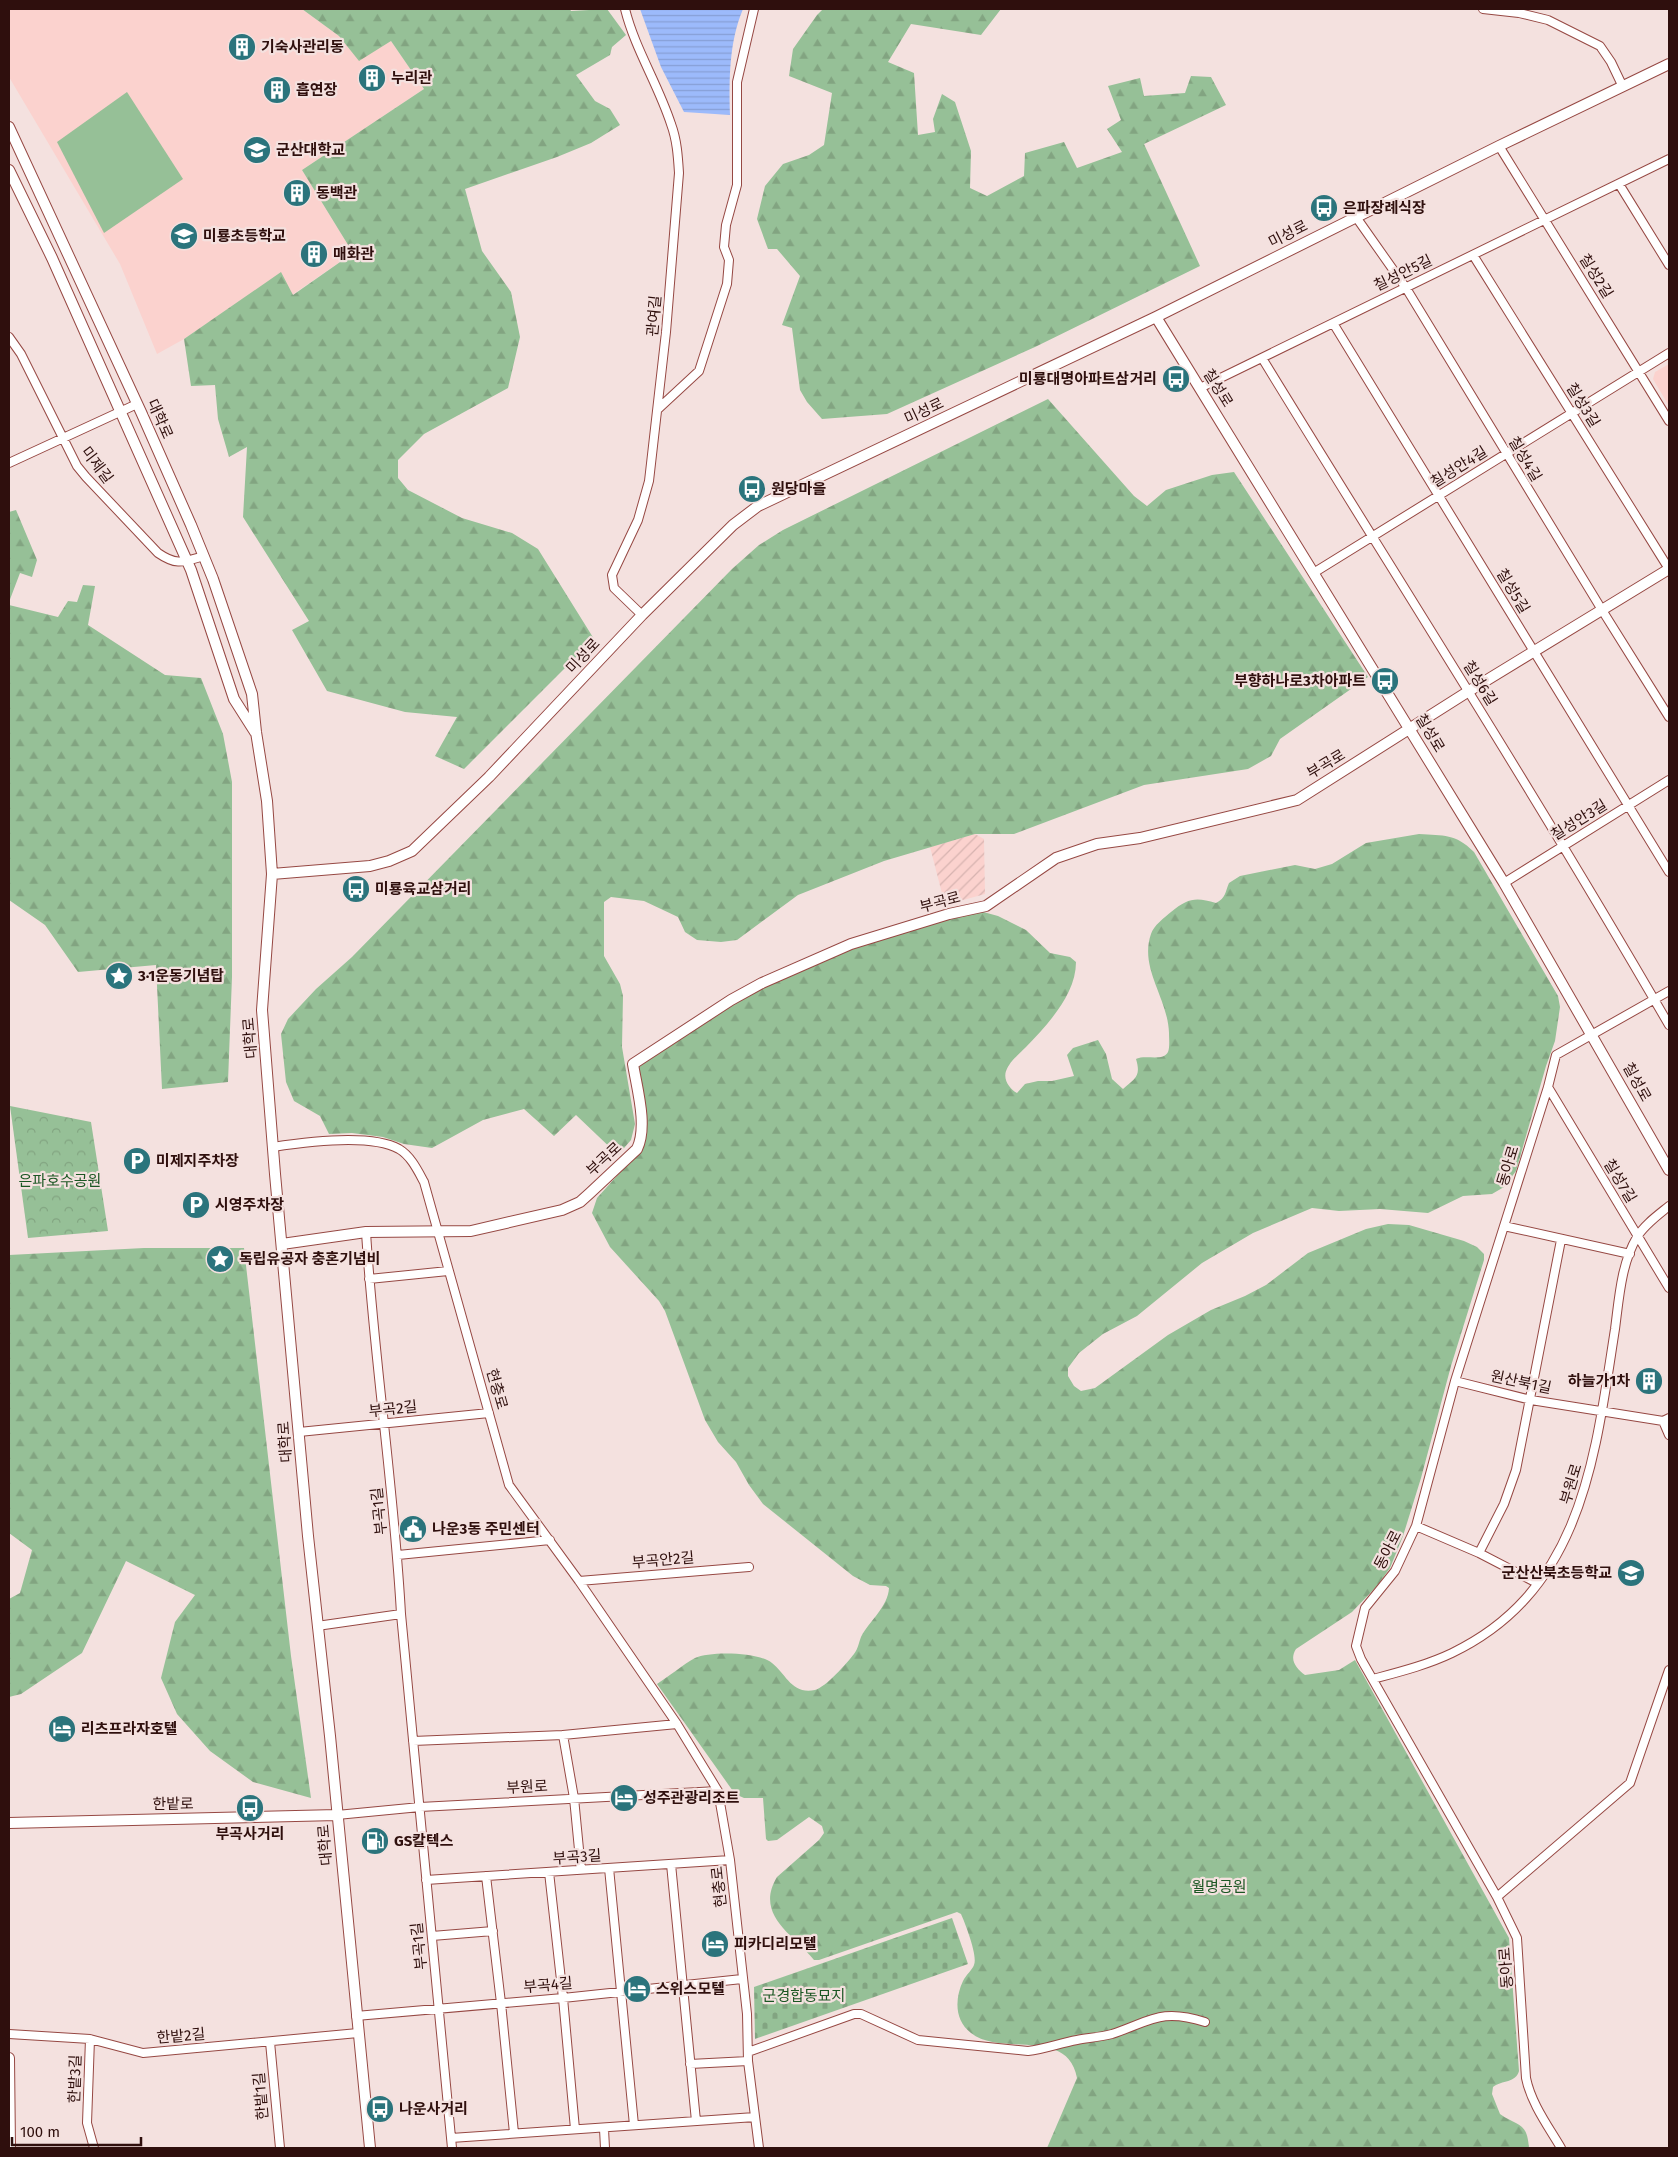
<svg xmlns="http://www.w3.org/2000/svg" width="1678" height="2157" font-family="'Fira Sans','Noto Sans KR',sans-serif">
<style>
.built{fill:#fbd2ce}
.industrial{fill:url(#industrial-furrows)}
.forest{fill:url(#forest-firs)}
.cemetery{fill:url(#cemetery-stones)}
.park{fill:url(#park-crowns)}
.pitch{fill:#96c097}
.water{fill:url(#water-rules)}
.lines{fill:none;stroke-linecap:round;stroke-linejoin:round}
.minor-casing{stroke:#964843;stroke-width:10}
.tertiary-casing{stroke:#964843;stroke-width:12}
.minor{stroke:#fff;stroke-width:8}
.tertiary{stroke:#fff;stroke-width:10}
.labels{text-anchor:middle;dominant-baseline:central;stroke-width:4.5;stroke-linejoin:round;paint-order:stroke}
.poi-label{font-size:15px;font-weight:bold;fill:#2f0f0d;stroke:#f4e1df;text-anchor:start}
.street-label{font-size:15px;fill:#2f0f0d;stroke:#f4e1df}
.park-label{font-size:15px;fill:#1b5723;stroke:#f4e1df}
</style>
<defs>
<pattern id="industrial-furrows" width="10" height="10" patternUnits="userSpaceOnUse" patternTransform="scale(1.25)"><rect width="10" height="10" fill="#fbd2ce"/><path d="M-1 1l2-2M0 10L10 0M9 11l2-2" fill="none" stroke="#d7b3b0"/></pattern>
<pattern id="forest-firs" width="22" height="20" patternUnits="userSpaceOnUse" patternTransform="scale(1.25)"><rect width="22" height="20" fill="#96c097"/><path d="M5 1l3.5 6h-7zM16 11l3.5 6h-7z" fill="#82a481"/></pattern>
<pattern id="cemetery-stones" width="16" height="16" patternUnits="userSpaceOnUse" patternTransform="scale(1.25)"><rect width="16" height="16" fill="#96c097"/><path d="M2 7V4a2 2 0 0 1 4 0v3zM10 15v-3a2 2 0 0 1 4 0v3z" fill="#82a481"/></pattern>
<pattern id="park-crowns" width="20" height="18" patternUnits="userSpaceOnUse" patternTransform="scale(1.25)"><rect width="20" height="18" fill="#96c097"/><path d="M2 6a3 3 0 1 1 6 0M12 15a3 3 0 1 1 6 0" fill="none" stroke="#82a481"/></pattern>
<pattern id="water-rules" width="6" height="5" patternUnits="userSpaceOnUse" patternTransform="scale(1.25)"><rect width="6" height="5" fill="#9cbafb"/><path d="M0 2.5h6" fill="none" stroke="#879fd6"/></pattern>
</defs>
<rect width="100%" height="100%" fill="#f4e1df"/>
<!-- built -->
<path class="built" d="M 9,9 L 302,9 L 339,36 L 359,60 L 391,41 L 424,89 L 302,170 L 353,253 L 292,295 L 281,273 L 184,339 L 157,354 L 120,264 L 9,77 Z
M 1669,364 L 1669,406 L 1653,379 L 1655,372 Z"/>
<!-- industrial -->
<path class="industrial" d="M 975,834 L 984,839 L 985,894 L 945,905 L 930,847 Z"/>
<!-- forest -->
<path class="forest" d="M 302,9 L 570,9 L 571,11 L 607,9 L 626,35 L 612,47 L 610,55 L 576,75 L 595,101 L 610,109 L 620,125 L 591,143 L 557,157 L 465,189 L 482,251 L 511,292 L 520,337 L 508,388 L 424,434 L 398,460 L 398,478 L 408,490 L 462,518 L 512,533 L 538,549 L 594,639 L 464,769 L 435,756 L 457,717 L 405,712 L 327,691 L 292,630 L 309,621 L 243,517 L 247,447 L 229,457 L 218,419 L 215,385 L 191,386 L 184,339 L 281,272 L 293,295 L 353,253 L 302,170 L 424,89 L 391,41 L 359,61 L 339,36 Z
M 823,9 L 1001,9 L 981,35 L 911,24 L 888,62 L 914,73 L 918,135 L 935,132 L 933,119 L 942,94 L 955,102 L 971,151 L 970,188 L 987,196 L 1024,176 L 1025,153 L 1064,142 L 1077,168 L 1122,152 L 1107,129 L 1121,120 L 1108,86 L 1140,78 L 1144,96 L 1185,93 L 1191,76 L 1211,77 L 1226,105 L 1144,144 L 1200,266 L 1035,347 L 887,414 L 822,419 L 807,402 L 800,390 L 792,328 L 782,325 L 800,276 L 777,249 L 768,249 L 757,219 L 765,186 L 783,164 L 809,155 L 824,145 L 832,93 L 789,76 L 793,49 L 817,15 Z
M 1048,399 L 1134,496 L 1147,506 L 1166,490 L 1212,475 L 1234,472 L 1368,677 L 1280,739 L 1271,756 L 1248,769 L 1144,785 L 1014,834 L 975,834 L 884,861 L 798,895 L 737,940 L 721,942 L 697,940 L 685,932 L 678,917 L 644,901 L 611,897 L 604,902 L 604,956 L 620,984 L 623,996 L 622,1047 L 635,1124 L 631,1140 L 618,1155 L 576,1115 L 554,1136 L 524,1109 L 483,1120 L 432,1148 L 404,1144 L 383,1137 L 352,1133 L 329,1134 L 320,1116 L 294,1101 L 286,1082 L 281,1034 L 288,1019 L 316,989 L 352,957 L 732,569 L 759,545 L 783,530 Z
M 16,510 L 37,560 L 32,577 L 20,573 L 9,602 L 9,512 Z
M 83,585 L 95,586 L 88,625 L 165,675 L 201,678 L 223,734 L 232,782 L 232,977 L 228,1082 L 162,1089 L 156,965 L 78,972 L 45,925 L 9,900 L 9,605 L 58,617 L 68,601 L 77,602 Z
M 1419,834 C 1444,836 1455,833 1474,852 L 1558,996 L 1560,1007 L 1555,1041 L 1546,1066 L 1516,1171 L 1504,1187 L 1492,1194 L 1463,1196 L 1428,1213 L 1380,1209 L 1339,1211 L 1312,1208 L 1253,1233 L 1202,1263 L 1137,1316 L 1103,1334 L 1079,1353 L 1068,1368 L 1068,1376 L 1074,1386 L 1081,1391 L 1095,1388 L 1168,1335 L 1211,1310 L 1245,1296 L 1266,1285 L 1308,1253 L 1366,1229 L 1388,1224 L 1409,1225 L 1464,1241 L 1477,1247 L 1484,1254 L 1484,1260 L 1451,1366 L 1421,1478 L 1403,1536 L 1390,1568 L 1377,1586 L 1352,1612 L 1296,1649 C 1289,1660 1296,1668 1305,1675 L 1339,1670 L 1355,1660 L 1509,1938 L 1519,2071 C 1516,2083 1502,2080 1493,2087 L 1492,2094 L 1500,2114 C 1518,2127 1527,2121 1529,2148 L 1047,2148 L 1077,2078 C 1068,2027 1001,2057 971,2033 C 954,2020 955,1998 963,1981 C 966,1975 972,1970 974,1965 C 978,1956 965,1923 961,1914 L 957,1912 L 819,1960 L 814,1960 C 794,1935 754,1915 777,1877 L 819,1840 L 824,1833 L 822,1826 L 809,1817 L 777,1840 L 768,1841 L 766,1839 L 763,1798 L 744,1798 L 735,1794 L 657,1684 C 668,1677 684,1664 695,1658 C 710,1651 759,1652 772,1663 C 786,1674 792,1695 815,1690 C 826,1687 847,1663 854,1654 C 858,1649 859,1642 861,1637 C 870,1620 888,1607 889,1588 L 886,1586 L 870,1585 L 853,1576 L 763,1504 L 749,1485 L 736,1462 L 718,1442 L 705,1420 L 665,1311 L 659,1301 L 610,1247 L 592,1213 L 597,1198 L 642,1148 L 647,1133 L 637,1069 L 642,1060 L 732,1002 L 851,948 L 976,910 L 998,916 L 1026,930 L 1050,953 L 1070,957 L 1076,962 C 1076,995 1047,1025 1026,1047 C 1019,1054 1009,1062 1006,1071 C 1003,1080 1010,1089 1017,1093 L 1025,1084 L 1038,1081 L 1052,1081 L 1074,1076 L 1067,1055 L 1073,1048 L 1098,1040 L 1106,1054 L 1112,1079 L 1123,1089 C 1136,1078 1141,1076 1136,1059 C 1145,1054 1163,1062 1168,1052 C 1170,1047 1169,1038 1169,1033 C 1168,998 1139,968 1151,934 C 1153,926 1165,917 1171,912 C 1188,898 1196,897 1216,903 C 1226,898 1225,892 1229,883 L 1240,876 L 1295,865 L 1315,869 L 1332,864 L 1366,843 Z
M 144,1248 L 244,1248 L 291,1656 L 311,1798 L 253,1782 L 210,1751 L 177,1714 L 161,1678 L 175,1622 L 195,1595 L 126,1561 L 82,1653 L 21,1694 L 9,1697 L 9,1599 L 20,1593 L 32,1550 L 9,1533 L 9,1255 Z"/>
<!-- cemetery -->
<path class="cemetery" d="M 952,1918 L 968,1964 L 755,2039 L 754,1987 Z"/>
<!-- park -->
<path class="park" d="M 10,1106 L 91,1122 L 108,1231 L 28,1238 Z"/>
<!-- pitch -->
<path class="pitch" d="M 127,92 L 183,179 L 104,233 L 57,142 Z"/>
<!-- water -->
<path class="water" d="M 640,9 L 743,9 C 729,42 729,79 730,115 L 684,112 L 661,67 Z"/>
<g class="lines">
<defs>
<path id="minor" d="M 625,9 C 635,49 658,84 671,124 C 677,140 678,157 679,173 L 666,332 L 649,481 L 638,520 L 612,575 L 614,588 L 642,615
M 1483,9 L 1519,13 L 1548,20 L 1600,46 L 1611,62 L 1622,85
M 1499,146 L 1669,421
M 1619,184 L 1669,265
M 1356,217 L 1406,288 L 1602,610 L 1669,717
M 1473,255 L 1669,569
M 1333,323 L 1669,872
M 9,337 L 21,354 L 77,466 L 86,477 L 158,553 C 177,566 183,562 204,556
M 1262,358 C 1398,580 1539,800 1669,1025
M 1200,388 L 1669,159
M 658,409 L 699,371 L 727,284 L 729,260 L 724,247 L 726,225 L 737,185 L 737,82 L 754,9
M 9,463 L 137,404
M 1315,572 L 1669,353
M 1504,883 L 1669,780
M 1548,1087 L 1669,1288
M 273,1147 C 305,1142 370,1133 399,1149 C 411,1156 418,1171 424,1182 L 509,1485 L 579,1581 L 677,1724 L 718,1791 L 730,1860 L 747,2014 L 748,2061 L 759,2148
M 1504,1226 L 1630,1254
M 366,1232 C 374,1360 394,1486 401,1614 L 452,2148
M 369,1279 L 448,1271
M 1455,1381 L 1531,1400 L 1663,1421 L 1669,1418
M 1663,1421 L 1669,1435
M 299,1432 L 489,1413
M 1416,1526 L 1479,1553 L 1537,1583
M 1479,1553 L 1504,1504 L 1516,1470 L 1561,1240
M 398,1555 L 550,1540
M 579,1581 L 749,1567
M 317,1626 L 401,1614
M 1373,1679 C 1399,1672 1427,1665 1452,1653 C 1583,1590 1595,1456 1615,1329 C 1619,1299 1621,1264 1637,1237 C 1644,1225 1658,1215 1669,1206
M 563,1735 L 574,1798 L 581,1870
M 413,1741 L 563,1735 L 677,1724
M 337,1815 L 420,1807 L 718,1791
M 671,1864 L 696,2121
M 609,1868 L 634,2125
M 549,1872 L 563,1998 L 575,2129
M 486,1876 L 501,2003 L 514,2133
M 426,1880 L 730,1860
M 1497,1897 L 1630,1783 L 1669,1670
M 432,1936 L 493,1931
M 356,2016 L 563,1998 L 742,1979
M 9,2034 L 90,2039 L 143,2053 L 358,2033
M 90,2039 L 87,2123 L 94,2148
M 270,2042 L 280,2148
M 748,2052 L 854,2014 L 861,2014 L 918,2040 L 1028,2051 C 1045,2049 1060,2043 1077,2040 C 1088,2038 1100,2037 1112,2034 C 1151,2021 1161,2008 1205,2022
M 690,2064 L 748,2061
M 604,2129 L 605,2148
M 451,2138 L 755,2117
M 1561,2148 C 1548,2126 1531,2103 1526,2078 L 1517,1938 L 1497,1897 L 1361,1659 L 1356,1646 L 1365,1608 L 1395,1571 L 1416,1526 L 1455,1381 L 1548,1087 L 1556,1055 L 1669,991"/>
<path id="tertiary" d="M 9,127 L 141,412 L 191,525 L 213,579 L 252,694 L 256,732 L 267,801 L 272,874 L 262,1010 L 275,1174 L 308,1536 L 330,1736 L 370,2148
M 9,170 L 52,258 L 191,570 L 234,699 L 255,732
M 1156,317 L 1504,883 L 1669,1170
M 272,874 L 370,866 L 389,861 L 412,851 L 489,777 L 642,615 L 733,525 L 758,506 L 1156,317 L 1499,146 L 1669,64
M 282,1244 L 366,1232 L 471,1231 L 562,1210 L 580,1202 L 590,1193 L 637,1149 C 648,1126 637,1089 633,1064 L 731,1000 L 762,983 L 851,944 L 949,914 L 986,906 L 1056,858 L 1097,844 L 1140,838 L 1297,800 L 1469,691 L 1669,569
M 9,1823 L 337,1815
M 9,2058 L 10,2148"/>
</defs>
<!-- minor casing -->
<use href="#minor" class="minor-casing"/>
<!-- tertiary casing -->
<use href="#tertiary" class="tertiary-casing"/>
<!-- minor -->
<use href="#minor" class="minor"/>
<!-- tertiary -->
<use href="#tertiary" class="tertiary"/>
</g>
<!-- icons -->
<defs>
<symbol id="building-disc" viewBox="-11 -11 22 22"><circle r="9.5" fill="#2b747c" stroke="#f4e1df"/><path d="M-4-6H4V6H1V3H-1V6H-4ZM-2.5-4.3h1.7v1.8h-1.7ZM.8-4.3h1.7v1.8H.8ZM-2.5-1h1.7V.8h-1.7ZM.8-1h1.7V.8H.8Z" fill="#fff"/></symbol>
<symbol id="university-disc" viewBox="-11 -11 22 22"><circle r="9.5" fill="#2b747c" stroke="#f4e1df"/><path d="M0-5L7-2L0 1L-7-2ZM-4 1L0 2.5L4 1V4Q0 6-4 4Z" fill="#fff"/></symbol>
<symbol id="bus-disc" viewBox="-11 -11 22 22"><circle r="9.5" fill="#2b747c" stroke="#f4e1df"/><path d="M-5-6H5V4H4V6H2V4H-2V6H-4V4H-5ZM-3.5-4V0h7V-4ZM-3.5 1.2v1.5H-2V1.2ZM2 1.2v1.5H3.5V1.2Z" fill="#fff"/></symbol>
<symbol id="school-disc" viewBox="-11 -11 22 22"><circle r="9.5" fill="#2b747c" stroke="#f4e1df"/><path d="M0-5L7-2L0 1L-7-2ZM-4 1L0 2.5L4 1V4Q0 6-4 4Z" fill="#fff"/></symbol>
<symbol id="sight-disc" viewBox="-11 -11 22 22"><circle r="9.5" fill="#2b747c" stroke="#f4e1df"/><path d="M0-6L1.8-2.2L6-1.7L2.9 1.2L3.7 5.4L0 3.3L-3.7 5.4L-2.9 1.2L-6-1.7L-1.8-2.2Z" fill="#fff"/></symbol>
<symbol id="parking-disc" viewBox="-11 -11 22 22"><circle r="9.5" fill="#2b747c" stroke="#f4e1df"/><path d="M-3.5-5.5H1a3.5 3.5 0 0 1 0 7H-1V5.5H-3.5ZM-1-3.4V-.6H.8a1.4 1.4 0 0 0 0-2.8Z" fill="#fff"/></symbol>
<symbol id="civic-disc" viewBox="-11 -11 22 22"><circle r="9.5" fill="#2b747c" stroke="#f4e1df"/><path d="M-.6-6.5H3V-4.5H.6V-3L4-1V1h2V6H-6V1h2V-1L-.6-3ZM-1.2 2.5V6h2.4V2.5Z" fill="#fff"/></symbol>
<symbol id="hotel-disc" viewBox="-11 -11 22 22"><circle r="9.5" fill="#2b747c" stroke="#f4e1df"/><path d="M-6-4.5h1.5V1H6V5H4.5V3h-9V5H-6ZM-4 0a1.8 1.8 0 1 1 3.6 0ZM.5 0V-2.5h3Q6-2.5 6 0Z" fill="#fff"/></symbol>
<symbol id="fuel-disc" viewBox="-11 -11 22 22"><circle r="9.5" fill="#2b747c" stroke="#f4e1df"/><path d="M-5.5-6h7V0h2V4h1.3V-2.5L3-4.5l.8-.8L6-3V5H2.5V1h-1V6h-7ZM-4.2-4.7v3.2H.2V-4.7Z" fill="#fff"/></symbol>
</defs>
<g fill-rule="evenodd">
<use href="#building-disc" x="226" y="31" width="32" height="32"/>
<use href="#building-disc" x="356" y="62" width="32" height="32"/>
<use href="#building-disc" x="261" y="74" width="32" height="32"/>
<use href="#university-disc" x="241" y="134" width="32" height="32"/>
<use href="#building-disc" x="281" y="177" width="32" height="32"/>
<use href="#bus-disc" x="1308" y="192" width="32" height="32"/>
<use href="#school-disc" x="168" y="220" width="32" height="32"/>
<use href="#building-disc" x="298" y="238" width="32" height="32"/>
<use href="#bus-disc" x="1160" y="363" width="32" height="32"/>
<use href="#bus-disc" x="736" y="473" width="32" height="32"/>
<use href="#bus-disc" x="1369" y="665" width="32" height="32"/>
<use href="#bus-disc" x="340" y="873" width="32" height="32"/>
<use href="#sight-disc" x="103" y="960" width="32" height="32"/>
<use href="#parking-disc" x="121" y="1145" width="32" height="32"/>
<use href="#parking-disc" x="180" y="1189" width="32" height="32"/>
<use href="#sight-disc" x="204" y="1243" width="32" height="32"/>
<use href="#building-disc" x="1633" y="1365" width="32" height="32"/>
<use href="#civic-disc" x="397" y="1513" width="32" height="32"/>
<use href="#school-disc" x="1615" y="1557" width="32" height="32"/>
<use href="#hotel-disc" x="46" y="1713" width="32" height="32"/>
<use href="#hotel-disc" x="608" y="1782" width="32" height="32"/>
<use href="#bus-disc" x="234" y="1792" width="32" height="32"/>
<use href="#fuel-disc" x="359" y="1825" width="32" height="32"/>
<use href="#hotel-disc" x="699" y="1928" width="32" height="32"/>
<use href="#hotel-disc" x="621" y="1973" width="32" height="32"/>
<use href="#bus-disc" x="364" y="2093" width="32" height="32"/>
</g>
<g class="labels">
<!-- poi labels -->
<g class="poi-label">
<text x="261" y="47">기숙사관리동</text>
<text x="391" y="78">누리관</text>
<text x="296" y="90">흡연장</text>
<text x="276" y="150">군산대학교</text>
<text x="316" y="193">동백관</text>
<text x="1343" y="208">은파장례식장</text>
<text x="203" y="236">미룡초등학교</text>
<text x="333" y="254">매화관</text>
<text x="1157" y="379" text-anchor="end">미룡대명아파트삼거리</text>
<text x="771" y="489">원당마을</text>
<text x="1366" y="681" text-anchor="end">부향하나로3차아파트</text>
<text x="375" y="889">미룡육교삼거리</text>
<text x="138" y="976">3·1운동기념탑</text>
<text x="156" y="1161">미제지주차장</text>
<text x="215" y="1205">시영주차장</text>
<text x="239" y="1259">독립유공자 충혼기념비</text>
<text x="1630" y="1381" text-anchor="end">하늘가1차</text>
<text x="432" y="1529">나운3동 주민센터</text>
<text x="1612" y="1573" text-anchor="end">군산산북초등학교</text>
<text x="81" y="1729">리츠프라자호텔</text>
<text x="643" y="1798">성주관광리조트</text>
<text x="250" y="1834" text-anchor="middle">부곡사거리</text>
<text x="394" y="1841">GS칼텍스</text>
<text x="734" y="1944">피카디리모텔</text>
<text x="656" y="1989">스위스모텔</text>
<text x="399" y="2109">나운사거리</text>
</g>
<!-- street labels -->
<g class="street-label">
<text transform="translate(1288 234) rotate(-27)">미성로</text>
<text transform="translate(1403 273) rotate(-26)">칠성안5길</text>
<text transform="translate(1596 276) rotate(58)">칠성2길</text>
<text transform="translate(654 316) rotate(-85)">관여길</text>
<text transform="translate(1218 388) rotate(58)">칠성로</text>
<text transform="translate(1583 405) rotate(58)">칠성3길</text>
<text transform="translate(924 411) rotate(-25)">미성로</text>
<text transform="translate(160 419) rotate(66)">대학로</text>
<text transform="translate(1525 459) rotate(59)">칠성4길</text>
<text transform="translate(97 465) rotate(53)">미제길</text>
<text transform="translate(1459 467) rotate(-32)">칠성안4길</text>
<text transform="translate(1513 591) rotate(59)">칠성5길</text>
<text transform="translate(583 656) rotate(-47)">미성로</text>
<text transform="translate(1480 683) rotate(58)">칠성6길</text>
<text transform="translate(1430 733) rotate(59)">칠성로</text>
<text transform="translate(1326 764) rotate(-31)">부곡로</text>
<text transform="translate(1579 820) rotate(-32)">칠성안3길</text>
<text transform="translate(940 902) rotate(-15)">부곡로</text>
<text transform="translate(250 1038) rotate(-95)">대학로</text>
<text transform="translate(1637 1082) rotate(61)">칠성로</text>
<text transform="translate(604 1159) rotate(-43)">부곡로</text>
<text transform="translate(1508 1166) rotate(-73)">동아로</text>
<text transform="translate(1620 1181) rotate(59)">칠성7길</text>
<text transform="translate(1521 1382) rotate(12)">원산북1길</text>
<text transform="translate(497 1389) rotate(74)">현충로</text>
<text transform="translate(393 1409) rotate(-6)">부곡2길</text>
<text transform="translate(285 1442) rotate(-94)">대학로</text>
<text transform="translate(1571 1484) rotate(-73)">부원로</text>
<text transform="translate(379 1511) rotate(-96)">부곡1길</text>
<text transform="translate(1388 1550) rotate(-63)">동아로</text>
<text transform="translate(663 1560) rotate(-5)">부곡안2길</text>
<text transform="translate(527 1787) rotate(-3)">부원로</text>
<text transform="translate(173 1804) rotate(-1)">한밭로</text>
<text transform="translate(325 1845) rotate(-95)">대학로</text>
<text transform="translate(577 1857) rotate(-4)">부곡3길</text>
<text transform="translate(719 1887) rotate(-96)">현충로</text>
<text transform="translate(419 1946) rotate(-96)">부곡1길</text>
<text transform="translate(1506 1968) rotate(-94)">동아로</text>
<text transform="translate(548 1985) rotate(-5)">부곡4길</text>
<text transform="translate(181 2036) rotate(-5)">한밭2길</text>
<text transform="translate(75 2079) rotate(-88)">한밭3길</text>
<text transform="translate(261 2096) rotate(-95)">한밭1길</text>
</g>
<!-- park labels -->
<g class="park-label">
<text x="60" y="1181">은파호수공원</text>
<text x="1219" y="1887">월명공원</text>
<text x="804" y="1996">군경합동묘지</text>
</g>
</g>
<!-- border -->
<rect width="1678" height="2157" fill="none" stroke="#2f0f0d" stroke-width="20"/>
<!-- scale -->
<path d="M12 2137v8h129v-8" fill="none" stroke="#2f0f0d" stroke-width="2.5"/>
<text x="20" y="2137" font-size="15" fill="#2f0f0d" stroke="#f4e1df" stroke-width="4" paint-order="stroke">100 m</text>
</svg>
